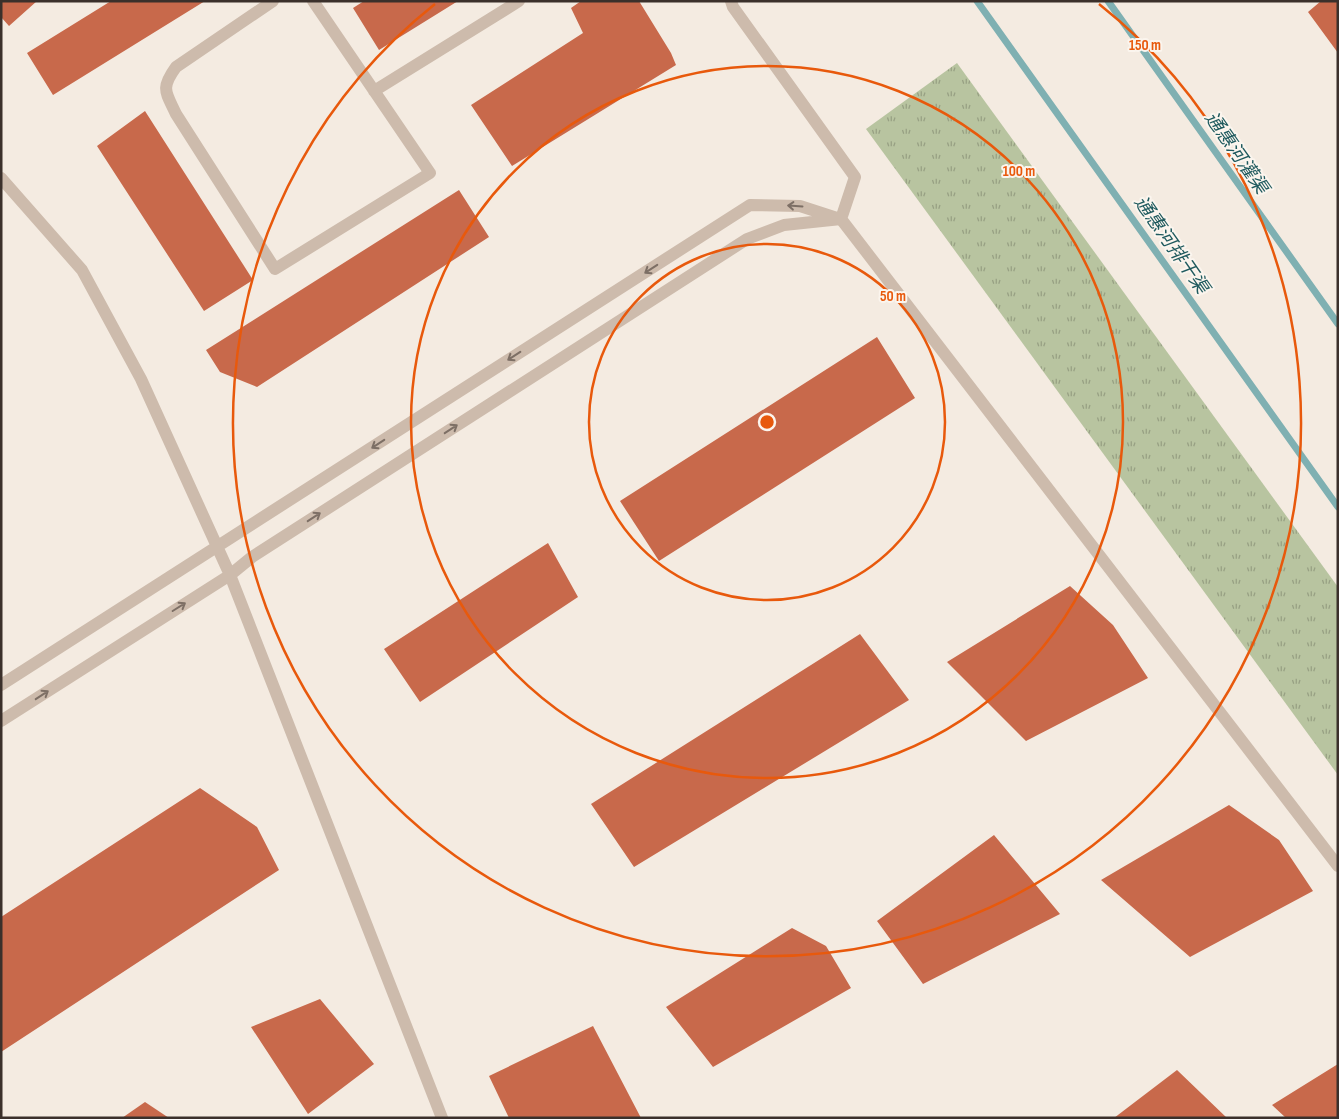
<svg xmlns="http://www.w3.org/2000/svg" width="1339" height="1119" font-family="'Sofia Sans Condensed','Noto Sans SC',sans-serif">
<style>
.park{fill:url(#park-tufts)}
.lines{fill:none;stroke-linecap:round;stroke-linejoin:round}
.stream{stroke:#7fb0b2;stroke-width:7}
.building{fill:#c8694b}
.minor{stroke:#cdbbac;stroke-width:12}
.tertiary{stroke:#cdbbac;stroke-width:12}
.oneway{stroke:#7d6f65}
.ring{fill:none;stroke:#e8590c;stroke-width:2.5}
.labels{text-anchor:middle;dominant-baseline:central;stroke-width:4;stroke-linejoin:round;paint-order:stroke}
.water-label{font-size:19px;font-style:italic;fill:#1f5a5e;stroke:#fbf5ee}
.centre{fill:#e8590c;stroke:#fbf5ee;stroke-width:2.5}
.ring-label{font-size:15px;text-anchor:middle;font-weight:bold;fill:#e8590c;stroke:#fbf5ee;stroke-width:4;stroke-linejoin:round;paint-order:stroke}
</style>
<defs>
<pattern id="park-tufts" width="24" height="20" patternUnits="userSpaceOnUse" patternTransform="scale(1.25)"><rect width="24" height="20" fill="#b8c4a0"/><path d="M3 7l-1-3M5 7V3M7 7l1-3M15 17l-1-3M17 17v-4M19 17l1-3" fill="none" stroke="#97a083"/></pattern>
</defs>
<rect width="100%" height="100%" fill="#f4ebe1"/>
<!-- park -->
<path class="park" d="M 957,63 L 1338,587 L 1338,775 L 866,129 Z"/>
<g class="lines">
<!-- stream -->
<path class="stream" d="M 977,1 L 1338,507
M 1108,1 L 1338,324"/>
</g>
<!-- building -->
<path class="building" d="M 1,1 L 37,1 L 9,26 L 1,17 Z
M 111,1 L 205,1 L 53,95 L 27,53 Z
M 364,1 L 458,1 L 379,50 L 353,8 Z
M 581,1 L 639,1 L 671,53 L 676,65 L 512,166 L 471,105 L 583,33 L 571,8 Z
M 1321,1 L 1338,1 L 1338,53 L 1308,12 Z
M 145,111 L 253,280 L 204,311 L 97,146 Z
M 459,190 L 489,237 L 257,387 L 220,372 L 206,350 Z
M 877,337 L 915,398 L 659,561 L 620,501 Z
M 548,543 L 578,597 L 420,702 L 384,649 Z
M 1070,586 L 1113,625 L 1148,678 L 1026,741 L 947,662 Z
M 860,634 L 909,700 L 634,867 L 591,804 Z
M 200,788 L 257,827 L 279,870 L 1,1052 L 1,917 Z
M 1229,805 L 1279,840 L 1313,891 L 1190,957 L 1101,880 Z
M 994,835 L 1060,914 L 923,984 L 877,921 Z
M 792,928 L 826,946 L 851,988 L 713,1067 L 666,1007 Z
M 320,999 L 374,1064 L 308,1114 L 251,1027 Z
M 593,1026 L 641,1118 L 509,1118 L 489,1076 Z
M 1338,1064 L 1338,1118 L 1286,1118 L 1272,1105 Z
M 1177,1070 L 1227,1118 L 1114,1118 Z
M 145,1102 L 169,1118 L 122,1118 Z"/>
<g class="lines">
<!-- minor -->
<path class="minor" d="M 273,1 L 176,67 C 160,89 166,92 176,114 L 275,269 L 430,173 L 313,1
M 731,1 L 733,7 L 855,177 L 841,219 L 1338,866
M 374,91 L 519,1"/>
<!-- tertiary -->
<path class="tertiary" d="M 1,178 L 82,270 L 141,379 L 230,575 L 442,1118
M 1,685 L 750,205 L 800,206 L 837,218
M 1,721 L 230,575 L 252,557 L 747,239 L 784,225 L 841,219"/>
</g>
<!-- one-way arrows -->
<defs><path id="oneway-shaft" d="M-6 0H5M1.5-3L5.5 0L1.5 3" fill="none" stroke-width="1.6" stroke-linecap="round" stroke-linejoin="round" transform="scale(1.25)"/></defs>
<g class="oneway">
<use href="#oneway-shaft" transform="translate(795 206) rotate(-176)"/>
<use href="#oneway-shaft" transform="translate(651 269) rotate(147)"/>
<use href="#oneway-shaft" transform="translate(514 356) rotate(147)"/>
<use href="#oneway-shaft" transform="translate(451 429) rotate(-33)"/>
<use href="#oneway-shaft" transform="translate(378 444) rotate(147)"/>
<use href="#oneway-shaft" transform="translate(314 517) rotate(-33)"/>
<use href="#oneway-shaft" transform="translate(179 607) rotate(-32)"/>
<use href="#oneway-shaft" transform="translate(42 695) rotate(-33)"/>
</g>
<!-- distance rings -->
<g class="ring">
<circle cx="767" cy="422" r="178"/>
<circle cx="767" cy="422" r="356"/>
<path d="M1099 4A534 534 0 1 1 435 4"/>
</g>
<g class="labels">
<!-- water labels -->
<g class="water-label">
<text transform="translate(1236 153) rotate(55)">通惠河灌渠</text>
<text transform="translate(1171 245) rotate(55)">通惠河排干渠</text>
</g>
</g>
<circle cx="767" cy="422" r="8" class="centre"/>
<g class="ring-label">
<text x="1145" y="50">150 m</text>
<text x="1019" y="176">100 m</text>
<text x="893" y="301">50 m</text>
</g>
<!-- border -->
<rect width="1339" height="1119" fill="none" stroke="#3b302b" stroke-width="5"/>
</svg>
